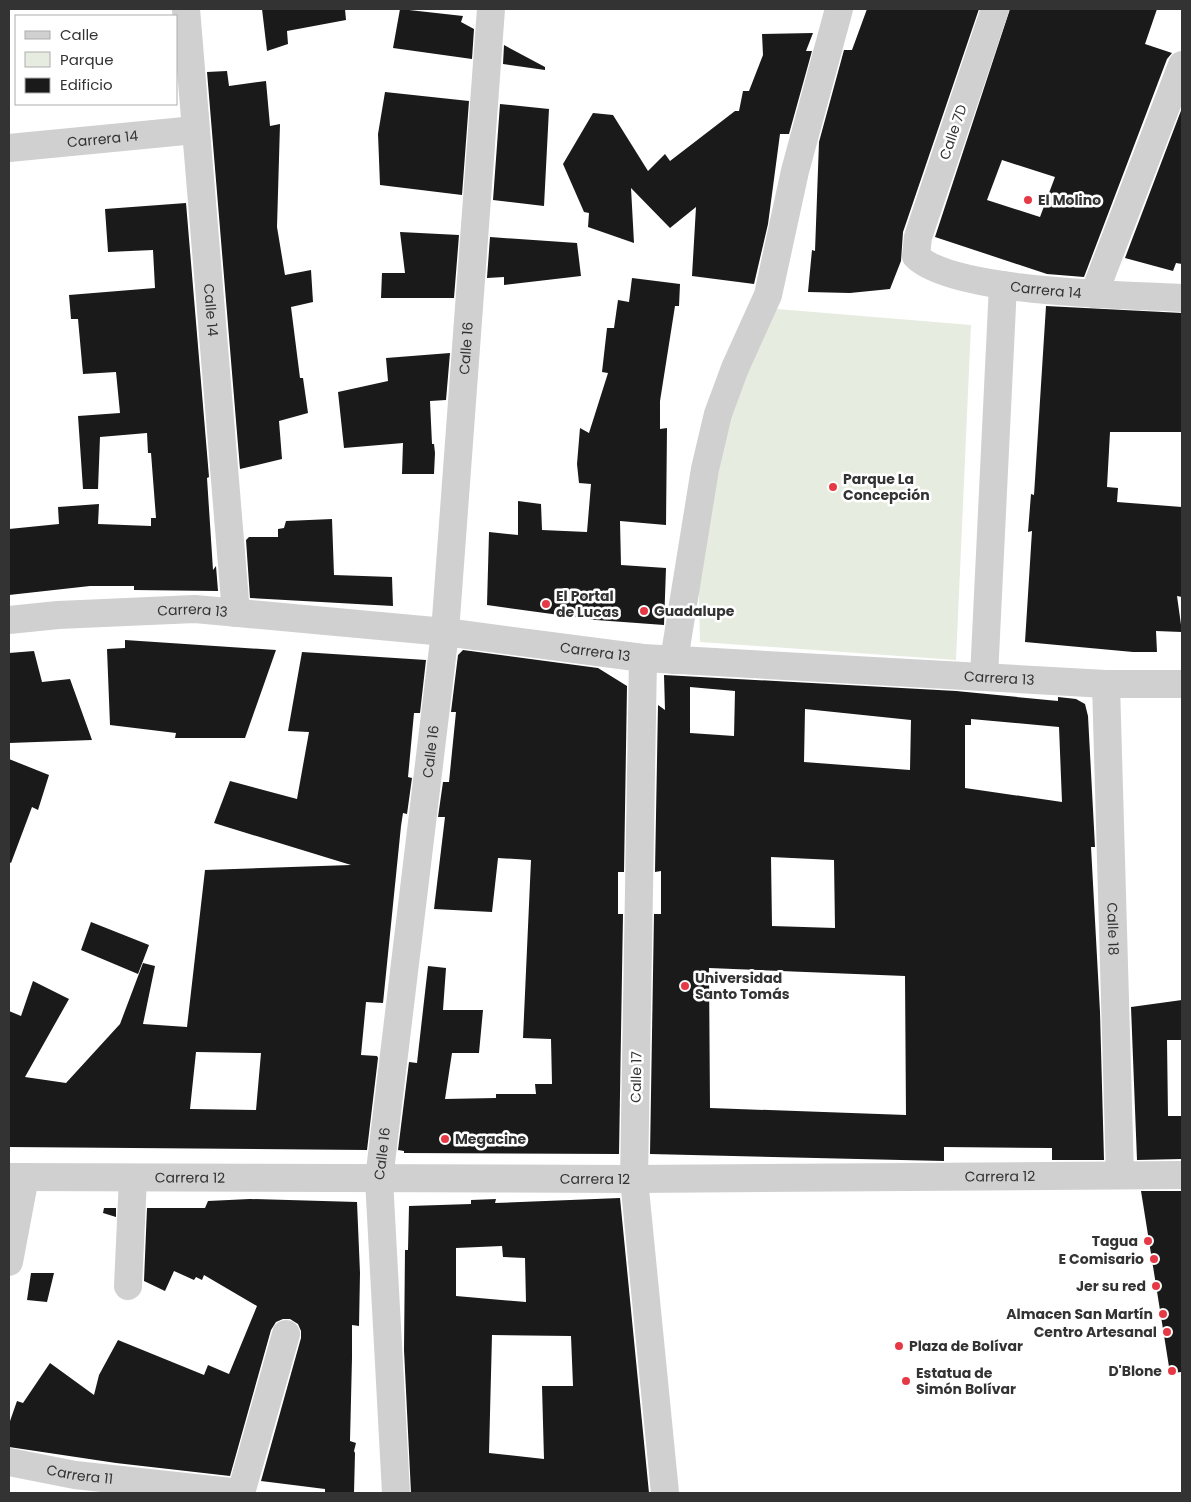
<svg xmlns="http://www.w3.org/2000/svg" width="1191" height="1502" font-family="Poppins,sans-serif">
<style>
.green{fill:#e6ecdf}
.building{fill:#1a1a1a;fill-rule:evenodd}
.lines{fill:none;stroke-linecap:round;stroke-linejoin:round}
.street{stroke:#d0d0d0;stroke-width:28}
.poi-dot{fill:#e63946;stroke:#fff;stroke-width:2}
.labels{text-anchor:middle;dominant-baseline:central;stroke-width:5;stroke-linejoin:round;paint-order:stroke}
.street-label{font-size:14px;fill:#333;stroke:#fff}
.poi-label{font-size:14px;font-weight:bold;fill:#333;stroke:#fff;text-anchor:start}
</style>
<rect width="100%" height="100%" fill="#fff"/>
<!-- green -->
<path class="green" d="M 777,309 L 971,325 L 956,660 L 700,642 L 697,520 L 730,381 Z"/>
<!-- building -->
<path class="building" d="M 262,9 L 345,9 L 346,20 L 287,31 L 288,44 L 267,51 Z
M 400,9 L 463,16 L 461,22 L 474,29 L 472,59 L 393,48 Z
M 867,9 L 979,9 L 903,232 L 901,261 L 890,289 L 850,293 L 808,292 L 812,250 L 815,251 L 819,142 L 844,50 L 852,50 Z
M 1010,9 L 1157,9 L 1145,44 L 1172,53 L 1167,59 L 1084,277 L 1047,274 L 935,237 ZM 1002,160 L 1055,177 L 1040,217 L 987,200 Z
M 813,33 L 806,51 L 812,51 L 789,134 L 780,134 L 768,224 L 754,284 L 692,276 L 696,207 L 670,228 L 631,188 L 634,243 L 588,227 L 589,213 L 584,212 L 563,164 L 593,113 L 613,115 L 648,171 L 665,154 L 670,161 L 735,111 L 739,111 L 743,91 L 749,91 L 763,55 L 762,34 Z
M 504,45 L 545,67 L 545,70 L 503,64 Z
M 227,71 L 229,86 L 266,81 L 270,126 L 280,124 L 277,227 L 285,275 L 311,270 L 313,302 L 291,307 L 300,378 L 303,378 L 308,413 L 279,421 L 282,459 L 240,469 L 207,72 Z
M 385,92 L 469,101 L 462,195 L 380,185 L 378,134 Z
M 500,104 L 549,109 L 544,206 L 493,200 Z
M 1182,108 L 1182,264 L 1176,263 L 1173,271 L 1125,258 Z
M 186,203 L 209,477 L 207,478 L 213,570 L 216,566 L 218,591 L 134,590 L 134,586 L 90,586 L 9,595 L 9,529 L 59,524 L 58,507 L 99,504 L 98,524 L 151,526 L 151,518 L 156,518 L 151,453 L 148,453 L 147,433 L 100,437 L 98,489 L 83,489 L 78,416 L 120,413 L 116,372 L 83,374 L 78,319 L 71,319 L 69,295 L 155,288 L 153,250 L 108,252 L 105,209 Z
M 400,232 L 459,235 L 454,298 L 381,298 L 382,273 L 405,273 Z
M 490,237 L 577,243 L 581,276 L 504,285 L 504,277 L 487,278 Z
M 632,278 L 680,284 L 679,306 L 675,306 L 660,401 L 660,429 L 667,428 L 666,525 L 620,521 L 621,565 L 666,568 L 664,625 L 596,620 L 487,605 L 489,532 L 518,535 L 518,501 L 541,504 L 542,530 L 587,532 L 591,484 L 579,483 L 577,464 L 580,428 L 589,433 L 608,373 L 602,372 L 607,328 L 614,328 L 618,300 L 629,302 Z
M 1046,306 L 1182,313 L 1182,432 L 1110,432 L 1107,487 L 1118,488 L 1117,502 L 1182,507 L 1182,597 L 1177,596 L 1182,632 L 1156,631 L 1157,652 L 1133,652 L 1025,642 L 1032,531 L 1028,532 L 1031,494 L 1034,495 Z
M 450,353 L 446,400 L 430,401 L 432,444 L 434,444 L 435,453 L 434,474 L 402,474 L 403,443 L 344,448 L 338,392 L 388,381 L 386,358 Z
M 332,519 L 334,575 L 392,577 L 393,606 L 250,598 L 246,540 L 249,537 L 278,537 L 278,529 L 284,528 L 286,521 Z
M 125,640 L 276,650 L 245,738 L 175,738 L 176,733 L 110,725 L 107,649 L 125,648 Z
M 463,650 L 598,668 L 627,686 L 624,872 L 618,872 L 618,914 L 623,914 L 619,1154 L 404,1153 L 404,1151 L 398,1150 L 409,1062 L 417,1063 L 428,966 L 446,968 L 443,1010 L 483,1010 L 479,1053 L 452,1053 L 445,1099 L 496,1098 L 496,1094 L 536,1094 L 535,1084 L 552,1084 L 551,1039 L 523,1038 L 531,860 L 498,858 L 492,912 L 434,909 L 445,817 L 438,817 L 443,782 L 449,782 L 456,712 L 451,712 L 458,655 Z
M 34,651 L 42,682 L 70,679 L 92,740 L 9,743 L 9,653 Z
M 302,652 L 426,660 L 420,713 L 414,713 L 408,777 L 412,778 L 407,814 L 403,813 L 401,826 L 383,1003 L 366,1002 L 361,1055 L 377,1056 L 378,1058 L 367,1150 L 9,1147 L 9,1011 L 21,1016 L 33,981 L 69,999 L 25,1077 L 66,1083 L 120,1024 L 143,963 L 155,966 L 143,1024 L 187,1027 L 205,870 L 351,865 L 214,823 L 230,781 L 297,799 L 309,732 L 288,731 ZM 196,1052 L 261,1053 L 256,1110 L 190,1109 Z
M 664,675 L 956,691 L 1058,701 L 1058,697 L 1076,699 L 1085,704 L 1088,716 L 1095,847 L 1091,847 L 1100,1012 L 1104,1160 L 1052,1160 L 1052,1148 L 944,1147 L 944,1161 L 650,1154 L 654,914 L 661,914 L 661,871 L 655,872 L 658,705 L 665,710 ZM 690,687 L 735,691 L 734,736 L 690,733 ZM 805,709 L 911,720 L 910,770 L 804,762 ZM 971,719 L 1059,727 L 1062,802 L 965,788 L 965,725 L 971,725 ZM 771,857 L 834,860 L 835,928 L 772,926 ZM 709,968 L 905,976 L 906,1115 L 710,1108 Z
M 9,759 L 49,775 L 38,810 L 32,807 L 11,863 L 9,862 Z
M 91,922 L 149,945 L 138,974 L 81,950 Z
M 1182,1000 L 1182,1040 L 1167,1040 L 1168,1116 L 1182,1116 L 1182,1159 L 1137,1160 L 1131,1007 Z
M 1141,1191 L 1182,1191 L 1182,1372 L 1170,1373 Z
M 620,1198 L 649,1493 L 411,1493 L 404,1350 L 405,1250 L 408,1250 L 409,1206 L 471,1204 L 471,1200 L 496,1199 L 495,1203 ZM 502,1246 L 503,1257 L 525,1258 L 526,1302 L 456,1296 L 456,1248 ZM 492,1335 L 571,1336 L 573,1386 L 542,1386 L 544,1459 L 489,1453 Z
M 250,1199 L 357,1202 L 360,1273 L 359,1326 L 352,1325 L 352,1358 L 350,1441 L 356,1443 L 354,1451 L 355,1453 L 354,1493 L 325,1493 L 325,1489 L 261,1481 L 301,1338 L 301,1331 L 298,1324 L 290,1319 L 283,1319 L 276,1322 L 271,1330 L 230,1476 L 116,1463 L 9,1447 L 9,1424 L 17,1401 L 23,1403 L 50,1363 L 94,1395 L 99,1375 L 118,1340 L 204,1375 L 208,1365 L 229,1374 L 257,1306 L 204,1275 L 202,1280 L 196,1277 L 194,1280 L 174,1271 L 165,1291 L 144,1281 L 147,1208 L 205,1208 L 208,1201 Z
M 104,1208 L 116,1208 L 116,1217 L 103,1213 Z
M 31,1273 L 54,1273 L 47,1302 L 27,1300 Z"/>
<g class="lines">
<!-- street -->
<g class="street">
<path id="s1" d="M 186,9 L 236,613"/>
<path id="s2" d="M 995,9 L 918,237 L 916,256 C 951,293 1128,295 1182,298"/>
<path id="s3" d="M 9,148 L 195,130"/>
<path d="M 1094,294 L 1182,65"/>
<path id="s4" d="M 9,620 L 58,615 L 195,609 L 445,632 L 643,658 L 1106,684 L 1182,684"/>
<path d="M 643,658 L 634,1179 L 665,1493"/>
<path d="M 674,660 L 705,469 L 718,414 L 735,368 L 768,295 L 795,171 L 839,9"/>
<path d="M 984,677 L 1003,285"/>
<path id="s5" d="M 1106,684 L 1120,1175"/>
<path id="s6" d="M 9,1177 L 634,1179 L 1182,1175"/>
<path d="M 9,1262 L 25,1177"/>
<path d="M 128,1286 L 133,1178"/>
<path id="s7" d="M 9,1462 L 75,1475 L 241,1493"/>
<path d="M 241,1493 L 286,1334"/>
<path id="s8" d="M 396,1493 L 379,1179 L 445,632 L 491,9"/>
</g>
</g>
<!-- markers -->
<g class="poi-dot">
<circle cx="1028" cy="200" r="5"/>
<circle cx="833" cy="487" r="5"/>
<circle cx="546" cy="604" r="5"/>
<circle cx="644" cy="611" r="5"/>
<circle cx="685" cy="986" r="5"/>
<circle cx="445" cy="1139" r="5"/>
<circle cx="1148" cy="1241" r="5"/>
<circle cx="1154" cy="1259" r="5"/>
<circle cx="1156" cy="1286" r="5"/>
<circle cx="1163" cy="1314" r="5"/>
<circle cx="1167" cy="1332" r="5"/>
<circle cx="899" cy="1346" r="5"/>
<circle cx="1172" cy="1371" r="5"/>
<circle cx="906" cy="1381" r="5"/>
</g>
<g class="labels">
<!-- street labels -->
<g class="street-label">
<text transform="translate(953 132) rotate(-71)">Calle 7D</text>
<text stroke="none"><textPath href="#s3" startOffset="94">Carrera 14</textPath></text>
<text stroke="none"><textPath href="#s2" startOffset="396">Carrera 14</textPath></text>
<text stroke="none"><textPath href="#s1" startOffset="302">Calle 14</textPath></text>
<text stroke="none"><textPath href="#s8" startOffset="1150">Calle 16</textPath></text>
<text stroke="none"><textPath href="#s4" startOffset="184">Carrera 13</textPath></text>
<text stroke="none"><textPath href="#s4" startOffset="589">Carrera 13</textPath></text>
<text stroke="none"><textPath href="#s4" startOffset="994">Carrera 13</textPath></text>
<text stroke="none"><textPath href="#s8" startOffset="745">Calle 16</textPath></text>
<text stroke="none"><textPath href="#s5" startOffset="245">Calle 18</textPath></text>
<text transform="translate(636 1077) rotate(-89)">Calle 17</text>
<text stroke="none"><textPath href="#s8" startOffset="340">Calle 16</textPath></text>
<text stroke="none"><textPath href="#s6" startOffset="991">Carrera 12</textPath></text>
<text stroke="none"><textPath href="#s6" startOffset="181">Carrera 12</textPath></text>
<text stroke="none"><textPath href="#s6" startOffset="586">Carrera 12</textPath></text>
<text stroke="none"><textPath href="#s7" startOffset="72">Carrera 11</textPath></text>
</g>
<!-- poi labels -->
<g class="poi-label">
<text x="1038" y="200">El Molino</text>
<text x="843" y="479">Parque La<tspan x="843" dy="16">Concepción</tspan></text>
<text x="556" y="596">El Portal<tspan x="556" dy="16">de Lucas</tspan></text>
<text x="654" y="611">Guadalupe</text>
<text x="695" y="978">Universidad<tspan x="695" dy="16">Santo Tomás</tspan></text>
<text x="455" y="1139">Megacine</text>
<text x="1138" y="1241" text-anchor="end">Tagua</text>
<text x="1144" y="1259" text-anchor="end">E Comisario</text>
<text x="1146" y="1286" text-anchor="end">Jer su red</text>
<text x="1153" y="1314" text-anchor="end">Almacen San Martín</text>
<text x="1157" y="1332" text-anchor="end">Centro Artesanal</text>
<text x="909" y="1346">Plaza de Bolívar</text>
<text x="1162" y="1371" text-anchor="end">D'Blone</text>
<text x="916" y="1373">Estatua de<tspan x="916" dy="16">Simón Bolívar</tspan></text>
</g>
</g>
<!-- border -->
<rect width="1191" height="1502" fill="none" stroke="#333333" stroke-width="20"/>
<!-- legend -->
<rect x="15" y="15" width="162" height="90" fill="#ffffff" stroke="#adadad"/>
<rect x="25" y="31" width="25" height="8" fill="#d0d0d0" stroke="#adadad"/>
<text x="60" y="40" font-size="15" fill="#333333">Calle</text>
<rect x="25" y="52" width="25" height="15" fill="#e6ecdf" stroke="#adadad"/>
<text x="60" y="65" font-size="15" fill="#333333">Parque</text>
<rect x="25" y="78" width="25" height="15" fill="#1a1a1a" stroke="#adadad"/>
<text x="60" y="90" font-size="15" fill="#333333">Edificio</text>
</svg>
